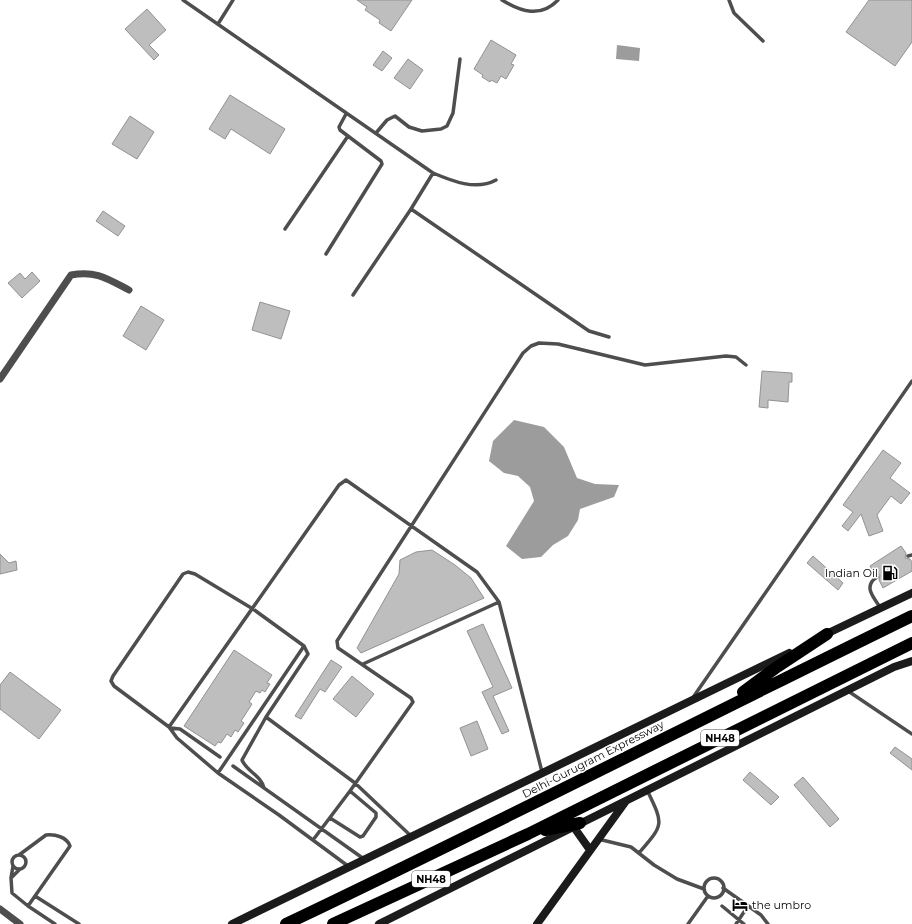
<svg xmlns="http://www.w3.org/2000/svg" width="912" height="924" font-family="Montserrat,sans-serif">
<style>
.water{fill:#9c9c9c}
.building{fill:#bebebe;stroke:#929292}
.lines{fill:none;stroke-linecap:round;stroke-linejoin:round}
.lane{stroke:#4e4e4e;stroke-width:3.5}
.street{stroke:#4e4e4e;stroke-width:7}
.secondary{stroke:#1b1b1b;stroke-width:8}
.highway{stroke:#000;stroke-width:12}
.labels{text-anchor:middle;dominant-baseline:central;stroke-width:3;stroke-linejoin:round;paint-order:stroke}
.shield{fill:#fff;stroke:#4c4c4c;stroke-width:1}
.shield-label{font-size:10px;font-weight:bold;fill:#000}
.poi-label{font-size:11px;fill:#000;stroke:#fff;text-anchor:end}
.street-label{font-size:11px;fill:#000;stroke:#fff}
</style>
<rect width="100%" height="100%" fill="#fff"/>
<!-- water -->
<path class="water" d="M 617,45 L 640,48 L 639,61 L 616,59 Z
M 514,420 L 544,427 L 564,447 L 577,478 L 595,484 L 619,485 L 614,497 L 580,509 L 578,520 L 568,536 L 553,545 L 541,557 L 522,559 L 506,546 L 534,501 L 530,487 L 518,476 L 504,473 L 489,461 L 493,441 Z"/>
<!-- building -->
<path class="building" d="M 357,0 L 412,0 L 391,31 L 379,23 L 380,20 L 365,10 L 367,7 Z
M 869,0 L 912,0 L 912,42 L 895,66 L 846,32 Z
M 147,9 L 166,30 L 149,45 L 159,55 L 154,60 L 125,29 Z
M 491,40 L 516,55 L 511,64 L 514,65 L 506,79 L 501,76 L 497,83 L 491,80 L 490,82 L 482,77 L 483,75 L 474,69 Z
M 383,51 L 392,58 L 382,71 L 373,65 Z
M 408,59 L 423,70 L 410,89 L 394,78 Z
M 230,95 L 285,129 L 270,154 L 231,129 L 225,139 L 209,129 Z
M 130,116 L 154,132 L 137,159 L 112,144 Z
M 103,211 L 125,226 L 118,236 L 96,221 Z
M 32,272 L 40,281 L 22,298 L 8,283 L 20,273 L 25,279 Z
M 260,302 L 290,311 L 281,339 L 252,330 Z
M 141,306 L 164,320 L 146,350 L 123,336 Z
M 762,371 L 792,373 L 792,382 L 789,382 L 788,402 L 768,400 L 768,408 L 759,407 Z
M 883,450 L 901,463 L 890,478 L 910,493 L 901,504 L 891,496 L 877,515 L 883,531 L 869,536 L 861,514 L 848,531 L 842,526 L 853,512 L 843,505 Z
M 901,546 L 906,553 L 905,558 L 910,559 L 912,562 L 912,571 L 883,588 L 879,580 L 880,575 L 875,574 L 870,566 Z
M 432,550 L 455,565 L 471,578 L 484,598 L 361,653 L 357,648 L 399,574 L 400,560 L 416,552 Z
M 0,554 L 9,563 L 16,561 L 17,570 L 0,574 Z
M 813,556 L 843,583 L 838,590 L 807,563 Z
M 483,624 L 512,688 L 493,696 L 509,731 L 502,734 L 482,692 L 493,687 L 467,631 Z
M 234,650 L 272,675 L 267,683 L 270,684 L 265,692 L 262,690 L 260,693 L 256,691 L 249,702 L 252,704 L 241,721 L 244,723 L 238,732 L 235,730 L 231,737 L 227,734 L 221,743 L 218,742 L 215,746 L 184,726 Z
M 331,660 L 342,667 L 325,692 L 320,689 L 301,719 L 295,716 Z
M 10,672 L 61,710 L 39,739 L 0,709 L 0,685 Z
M 352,676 L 374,694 L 356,717 L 333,699 Z
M 477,721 L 488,749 L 471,756 L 460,728 Z
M 895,747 L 912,759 L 912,770 L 890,753 Z
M 750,772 L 779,797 L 771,805 L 743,780 Z
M 803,777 L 839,819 L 830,827 L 794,785 Z"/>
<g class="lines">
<!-- lane -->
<path class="lane" d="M 183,0 L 433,173 L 411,209 L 589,331 L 609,337
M 502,0 C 521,12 541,18 558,0
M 729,0 L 734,13 L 763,41
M 218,24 L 233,0
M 376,133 L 387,120 L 395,116 L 409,127 L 422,131 L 441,129 L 447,126 L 453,113 L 460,59
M 433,173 C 452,181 476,191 496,180
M 285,229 L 348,136
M 326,254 L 382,164 L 381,161 L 340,130 L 339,127 L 346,114
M 353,295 L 411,209
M 908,556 L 912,555
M 877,577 C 863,586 873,597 880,607
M 304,646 L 308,654 L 266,717 L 355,783 L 411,836
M 363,664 L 499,602
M 848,691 L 912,734
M 694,696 L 912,381
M 169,727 L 339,485 L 346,480 L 477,572 L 499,602 L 542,772
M 171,728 L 180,729 L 220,757
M 233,766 L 364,859
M 218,773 L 304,646 L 253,609 L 195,574 L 188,572 L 183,574 L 113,676 L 111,681 L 114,686 L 169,727 L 177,738 L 218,773 L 279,815 L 348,866
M 264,788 C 261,775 247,772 242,760 L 266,717
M 350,791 L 413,702 L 411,698 L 338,648 L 337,641 L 523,353 L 531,346 L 539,343 L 558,344 L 645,365 L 726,356 L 736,357 L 746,365
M 598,839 L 631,847 L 654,865 L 677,879 L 704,889
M 313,840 L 350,791 L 376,813 L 376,817 L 363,836 L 360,837 L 330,818
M 639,853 C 664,824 664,825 647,790
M12 862a7 7 0 1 1 14 0a7 7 0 1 1-14 0Z
M 19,855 L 46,835 C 55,834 67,837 70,846 L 28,906
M 13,866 L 11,878 L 12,893 L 28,906 L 55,924
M 11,878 L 20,869
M704 888a10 10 0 1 1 20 0a10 10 0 1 1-20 0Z
M 723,888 L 761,915 L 768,924
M 35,896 L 79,924
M 722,906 L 744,924
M 688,924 L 708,896
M 736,924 L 748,906"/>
<!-- street -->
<path class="street" d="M 0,379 L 71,275 C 96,270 108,279 129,290
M 0,909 L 20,924"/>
<!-- secondary -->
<path class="secondary" d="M 822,636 L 912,593
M 573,826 L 590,850
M 232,924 L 789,653
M 379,924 L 894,667 L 912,661
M 537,924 L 626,801"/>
<!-- highway -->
<path class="highway" d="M 743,692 L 777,667 L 827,634
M 545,830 L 580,823
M 286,924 C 496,824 703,718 912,616
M 333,924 L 528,834 L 912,643"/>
</g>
<!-- icons -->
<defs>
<symbol id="fuel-bare" viewBox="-9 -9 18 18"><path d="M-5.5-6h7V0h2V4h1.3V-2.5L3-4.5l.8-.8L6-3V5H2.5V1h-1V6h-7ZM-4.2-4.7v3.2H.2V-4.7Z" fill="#000" stroke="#fff" stroke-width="2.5" paint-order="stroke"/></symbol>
<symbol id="hotel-bare" viewBox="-9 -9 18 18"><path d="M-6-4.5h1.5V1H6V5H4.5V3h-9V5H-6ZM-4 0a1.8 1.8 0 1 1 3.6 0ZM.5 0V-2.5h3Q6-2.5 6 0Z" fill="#000" stroke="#fff" stroke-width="2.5" paint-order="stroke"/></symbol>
</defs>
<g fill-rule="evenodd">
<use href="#fuel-bare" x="879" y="562" width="22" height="22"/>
<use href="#hotel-bare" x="729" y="894" width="22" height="22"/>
</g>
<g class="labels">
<!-- shield labels -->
<g class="shield">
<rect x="701" y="730" width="38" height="16" rx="3"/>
<rect x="412" y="871" width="38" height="16" rx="3"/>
</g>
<g class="shield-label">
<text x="720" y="738">NH48</text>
<text x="431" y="879">NH48</text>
</g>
<!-- poi labels -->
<g class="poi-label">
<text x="878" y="573">Indian Oil</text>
<text x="752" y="905" text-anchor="start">the umbro</text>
</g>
<!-- street labels -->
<g class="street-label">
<text transform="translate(593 759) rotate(-27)">Delhi-Gurugram Expressway</text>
</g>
</g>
</svg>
